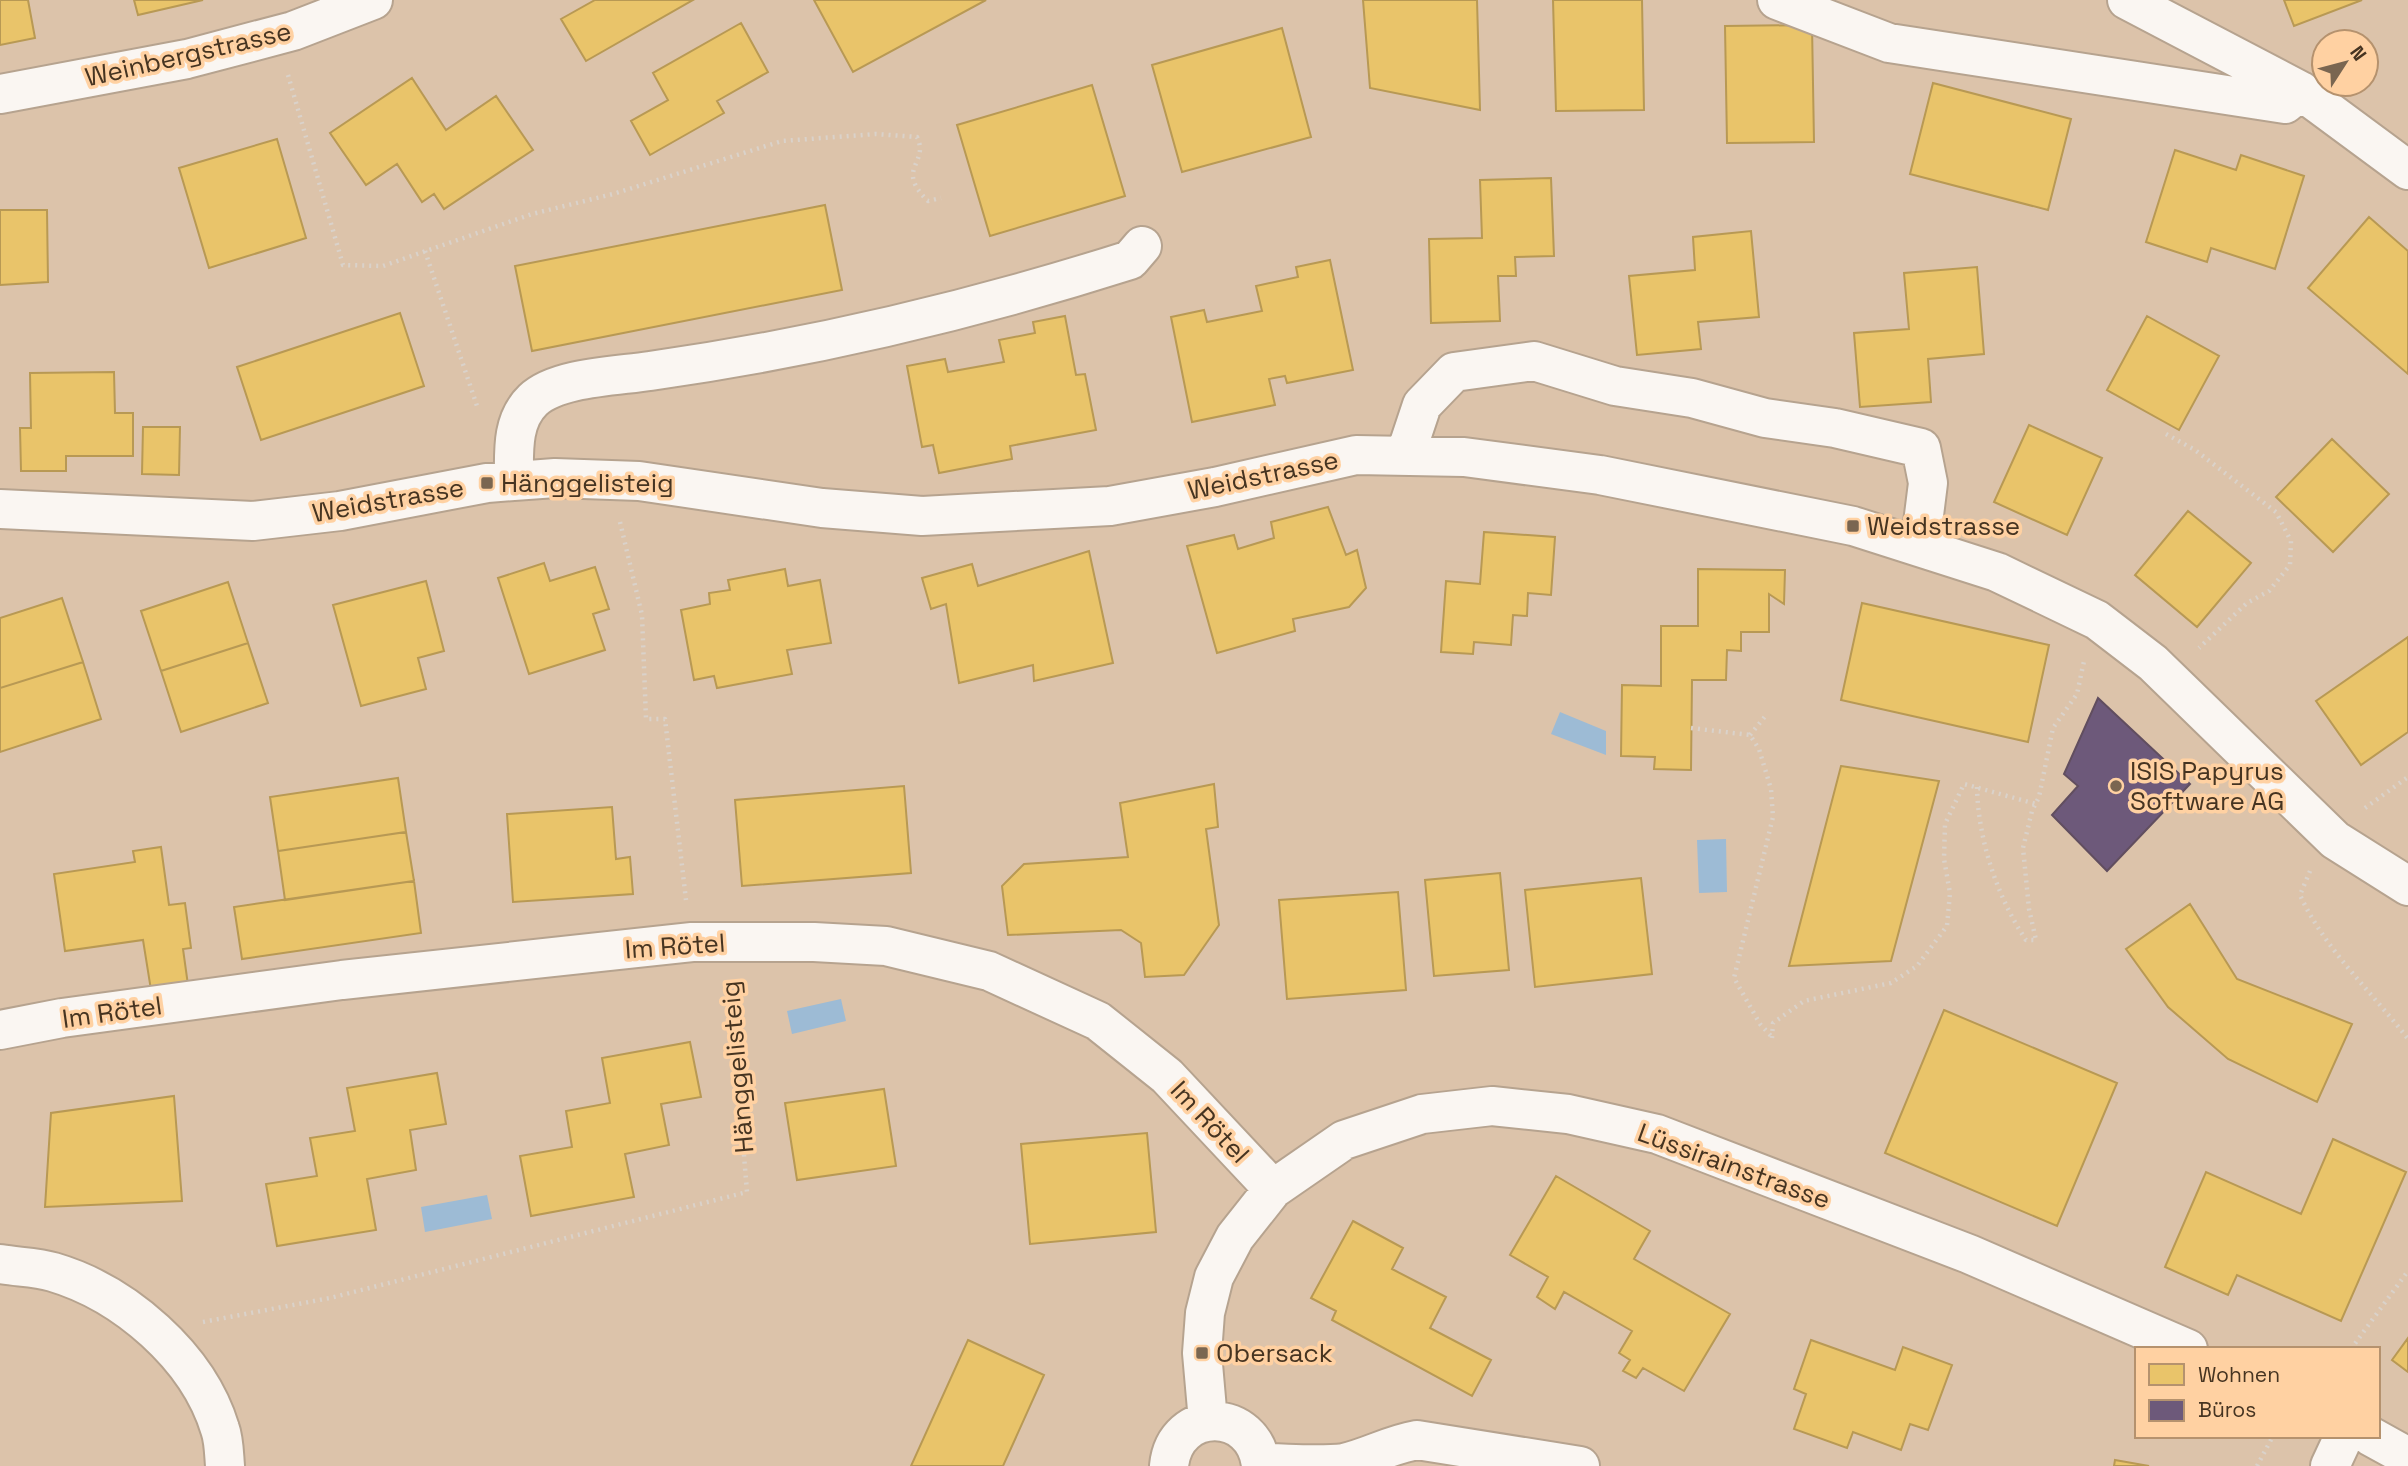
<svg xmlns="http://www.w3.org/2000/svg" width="2408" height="1466" font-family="'Space Grotesk',sans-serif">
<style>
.water{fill:#9dbbd5}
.homes{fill:#e9c46a;stroke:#b89954;stroke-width:2}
.offices{fill:#6d597a;stroke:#614e5f;stroke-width:2}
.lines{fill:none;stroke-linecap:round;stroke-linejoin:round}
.minor-casing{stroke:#b6a38f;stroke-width:42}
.path{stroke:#dad2ca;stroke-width:4.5;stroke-dasharray:2 5;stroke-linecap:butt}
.minor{stroke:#faf6f2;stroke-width:38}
.poi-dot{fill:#7a6651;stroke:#ffd1a2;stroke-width:2.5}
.labels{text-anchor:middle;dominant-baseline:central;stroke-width:7;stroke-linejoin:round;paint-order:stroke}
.street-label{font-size:26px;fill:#463421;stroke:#ffd1a2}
.poi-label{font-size:26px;fill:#463421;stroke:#ffd1a2;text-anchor:start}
</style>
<rect width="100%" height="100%" fill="#dcc3aa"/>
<!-- water -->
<path class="water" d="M 1560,712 L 1606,731 L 1606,755 L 1551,734 Z
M 1726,839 L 1727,892 L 1699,893 L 1697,840 Z
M 841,999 L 846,1021 L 792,1034 L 787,1011 Z
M 487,1195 L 492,1219 L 425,1232 L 421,1207 Z"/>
<!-- homes -->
<path class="homes" d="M 0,0 L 28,0 L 35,38 L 0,45 Z
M 134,0 L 203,0 L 138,15 Z
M 595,0 L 693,0 L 586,61 L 561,19 Z
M 814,0 L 986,0 L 853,72 Z
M 1363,0 L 1477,0 L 1480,110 L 1370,88 Z
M 1553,0 L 1642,0 L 1644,110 L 1556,111 Z
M 2284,0 L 2362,0 L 2294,26 Z
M 741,23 L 768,72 L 717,101 L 724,113 L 650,155 L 631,121 L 668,100 L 653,73 Z
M 1812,25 L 1814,142 L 1727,143 L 1725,26 Z
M 1282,28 L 1311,137 L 1182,172 L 1152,65 Z
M 412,78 L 446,130 L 496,96 L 533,150 L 444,209 L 434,194 L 422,202 L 397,164 L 366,185 L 330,133 Z
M 1933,83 L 2071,119 L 2048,210 L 1910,174 Z
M 1092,85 L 1125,196 L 990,236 L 957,125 Z
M 277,139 L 306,238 L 209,268 L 179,168 Z
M 2175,150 L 2236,170 L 2241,155 L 2304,176 L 2275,269 L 2211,248 L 2207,262 L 2146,242 Z
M 1551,178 L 1554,256 L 1515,257 L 1516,276 L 1498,276 L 1500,321 L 1431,323 L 1429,239 L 1482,238 L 1480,180 Z
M 825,205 L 842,290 L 532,351 L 515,266 Z
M 0,210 L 47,210 L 48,282 L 0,285 Z
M 2369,217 L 2408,251 L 2408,374 L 2308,288 Z
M 1751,231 L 1759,317 L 1698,322 L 1701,349 L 1637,355 L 1629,276 L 1695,270 L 1693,237 Z
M 1330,260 L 1353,370 L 1287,383 L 1285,376 L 1269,379 L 1275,405 L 1192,422 L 1171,317 L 1204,310 L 1207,322 L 1262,311 L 1256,286 L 1298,277 L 1296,267 Z
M 1977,267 L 1984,354 L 1928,359 L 1931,402 L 1860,407 L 1854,333 L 1909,329 L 1904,273 Z
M 400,313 L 424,386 L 261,440 L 237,367 Z
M 1065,316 L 1076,375 L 1085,374 L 1096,430 L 1010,446 L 1012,459 L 939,473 L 933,445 L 922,447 L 907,366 L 945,359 L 948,372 L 1004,362 L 999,340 L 1035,333 L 1033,322 Z
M 2147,316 L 2219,356 L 2179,430 L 2107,390 Z
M 114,372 L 115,413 L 133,413 L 133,456 L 66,456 L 66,471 L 21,471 L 20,428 L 31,428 L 30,373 Z
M 2029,425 L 2102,458 L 2067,535 L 1994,502 Z
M 143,427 L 180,427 L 179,475 L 142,474 Z
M 2332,439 L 2389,494 L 2333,552 L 2276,497 Z
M 1328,507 L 1346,555 L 1357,550 L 1366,588 L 1349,607 L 1293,619 L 1295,631 L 1217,653 L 1187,546 L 1234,535 L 1238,549 L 1274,538 L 1271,522 Z
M 2188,511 L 2251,563 L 2197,627 L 2135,575 Z
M 1484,532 L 1555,537 L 1551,595 L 1528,593 L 1527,616 L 1513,615 L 1511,645 L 1474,642 L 1473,654 L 1441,652 L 1446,581 L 1480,584 Z
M 1089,551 L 1113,663 L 1034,681 L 1033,665 L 959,683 L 946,604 L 931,609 L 922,578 L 972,564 L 978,586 Z
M 544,563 L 550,581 L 595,567 L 609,609 L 593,614 L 605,650 L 529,674 L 498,578 Z
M 785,569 L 788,586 L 820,580 L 831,643 L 787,650 L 792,674 L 717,688 L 714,676 L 694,680 L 681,610 L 710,604 L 709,593 L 730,590 L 728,580 Z
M 1698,569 L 1785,570 L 1784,604 L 1769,594 L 1769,632 L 1741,632 L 1741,651 L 1727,650 L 1726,680 L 1692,680 L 1691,770 L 1654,769 L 1655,757 L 1621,756 L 1622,685 L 1661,686 L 1661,626 L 1698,626 Z
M 426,581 L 444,651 L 418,658 L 426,689 L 361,706 L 333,605 Z
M 228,582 L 248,643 L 161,671 L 141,611 Z
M 62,598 L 83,662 L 0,688 L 0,618 Z
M 1862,603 L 2049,645 L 2028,742 L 1841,700 Z
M 2408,637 L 2408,732 L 2361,765 L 2316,701 Z
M 248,643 L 268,703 L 181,732 L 161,671 Z
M 83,662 L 101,719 L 0,752 L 0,688 Z
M 1841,766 L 1939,781 L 1891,961 L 1789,966 Z
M 398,778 L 406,832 L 278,851 L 270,797 Z
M 1214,784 L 1218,827 L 1206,829 L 1219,925 L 1184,975 L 1145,977 L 1141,943 L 1121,930 L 1008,935 L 1002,886 L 1024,864 L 1128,857 L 1120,803 Z
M 904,786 L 911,873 L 742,886 L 735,800 Z
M 612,807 L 616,859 L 630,857 L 633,894 L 513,902 L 507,814 Z
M 406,832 L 414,881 L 285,900 L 278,851 Z
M 161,847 L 169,905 L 185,903 L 191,948 L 183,949 L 188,985 L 151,990 L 143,940 L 65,951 L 54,874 L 135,862 L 133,851 Z
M 1500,873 L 1509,970 L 1434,976 L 1425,880 Z
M 1641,878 L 1652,974 L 1535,987 L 1525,890 Z
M 414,881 L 421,933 L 242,959 L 234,907 Z
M 1398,892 L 1406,990 L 1287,999 L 1279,900 Z
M 2190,904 L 2237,979 L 2352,1024 L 2317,1102 L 2228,1059 L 2168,1007 L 2126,949 Z
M 1944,1010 L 2117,1083 L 2057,1226 L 1885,1153 Z
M 690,1042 L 701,1097 L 661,1104 L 669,1145 L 625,1154 L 634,1197 L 531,1216 L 520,1156 L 572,1147 L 566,1111 L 610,1103 L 602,1058 Z
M 437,1073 L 446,1124 L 410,1130 L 416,1170 L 367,1179 L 376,1230 L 277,1246 L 266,1184 L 317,1176 L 310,1138 L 355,1131 L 347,1088 Z
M 884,1089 L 896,1166 L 797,1180 L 785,1103 Z
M 174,1096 L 182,1201 L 45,1207 L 51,1113 Z
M 1147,1133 L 1156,1232 L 1030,1244 L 1021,1144 Z
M 2333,1139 L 2406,1172 L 2341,1321 L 2237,1275 L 2228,1295 L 2165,1267 L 2206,1172 L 2301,1214 Z
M 1556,1176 L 1650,1231 L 1634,1259 L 1730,1314 L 1684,1391 L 1643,1368 L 1636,1378 L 1623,1371 L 1630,1360 L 1619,1353 L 1632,1331 L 1564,1292 L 1555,1309 L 1537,1297 L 1548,1277 L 1510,1255 Z
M 1353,1221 L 1403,1248 L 1392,1269 L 1446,1297 L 1430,1328 L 1491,1360 L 1472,1396 L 1332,1320 L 1336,1311 L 1311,1298 Z
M 2408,1338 L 2408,1372 L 2392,1360 Z
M 968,1340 L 1044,1375 L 1003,1466 L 911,1466 Z
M 1811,1340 L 1895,1370 L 1903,1347 L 1952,1365 L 1928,1430 L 1910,1424 L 1901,1450 L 1853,1432 L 1847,1448 L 1794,1429 L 1806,1394 L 1794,1389 Z
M 2115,1460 L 2149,1466 L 2114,1466 Z"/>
<!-- offices -->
<path class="offices" d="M 2098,698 L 2190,784 L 2107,871 L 2052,815 L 2078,786 L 2064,774 Z"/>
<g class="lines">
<defs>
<path id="minor" d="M 1777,0 L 1889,43 L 2285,104 L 2301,91
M 2127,0 L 2301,91 L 2408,170
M 0,94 L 187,59 L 293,31 L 373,0
M 1405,456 L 1422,405 L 1454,372 L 1534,361 L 1615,386 L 1692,398 L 1765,418 L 1835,428 L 1921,448 L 1928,483 L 1920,547
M 514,480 C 514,453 511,421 533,400 C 557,377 618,376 650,371 C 813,348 973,310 1130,260 L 1142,246
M 0,509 L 253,521 L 340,511 L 487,483 L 555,478 L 639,481 L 822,508 L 922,516 L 1110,506 L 1215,487 L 1356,455 L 1464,457 L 1600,475 L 1853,526 L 1997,572 L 2097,620 L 2153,663 L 2335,840 L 2408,886
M 0,1030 L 62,1018 L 342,980 L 692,942 L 814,942 L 886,946 L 989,971 L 1098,1021 L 1167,1076 L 1273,1189
M 0,1264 C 17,1267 37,1267 53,1272 C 124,1293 198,1356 220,1429 C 224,1440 224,1454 225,1466
M 1208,1421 L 1202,1353 L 1205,1313 L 1214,1277 L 1235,1237 L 1273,1189 L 1344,1140 L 1422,1114 L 1492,1106 L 1568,1114 L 1657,1134 L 1969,1254 L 2188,1349
M 2370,1436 L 2408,1457
M 1261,1463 C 1287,1463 1318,1466 1344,1463 C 1370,1457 1389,1445 1417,1440 L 1580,1466
M 1169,1466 C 1175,1406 1255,1407 1261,1466
M 2330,1466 L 2344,1436"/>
</defs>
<!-- minor casing -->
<use href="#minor" class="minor-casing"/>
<!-- path -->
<path class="path" d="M 288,75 L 343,265 L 383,266 L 532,214 L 613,194 L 782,141 L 876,134 L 917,137 C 930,164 894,168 928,201 L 941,198
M 425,251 L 478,409
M 2166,434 L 2195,450 L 2276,512 L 2291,541 L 2290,565 L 2269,591 L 2247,603 L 2199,648
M 620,522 L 642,615 L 646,719 L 665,719 L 686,900
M 1691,728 L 1750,735 L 1759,749 L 1771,789 L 1773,817 L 1734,978 L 1760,1024 L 1772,1037
M 1750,735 L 1767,714
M 1977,787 C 1978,839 1997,897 2026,940 L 2036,940 L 2029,909 L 2023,848 L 2032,811 L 2039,797 L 2053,728 L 2077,694 L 2084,661
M 2365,808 L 2408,777
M 2310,871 L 2300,895 C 2325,950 2372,992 2408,1039
M 1772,1038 L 1773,1023 L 1804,1001 L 1891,983 L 1917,966 L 1947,926 L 1950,893 L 1944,859 L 1945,824 L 1964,784 L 2036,804
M 203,1322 L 330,1298 L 747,1192 L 730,984
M 2351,1349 L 2408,1271
M 2257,1466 L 2273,1436"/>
<!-- minor -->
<use href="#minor" class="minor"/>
</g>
<!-- markers -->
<g class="poi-dot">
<rect x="480" y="476" width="14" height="14" rx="3.5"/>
<rect x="1846" y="519" width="14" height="14" rx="3.5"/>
<circle cx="2116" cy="786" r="7"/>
<rect x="1195" y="1346" width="14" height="14" rx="3.5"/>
</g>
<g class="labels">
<!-- street labels -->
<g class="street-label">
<text transform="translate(188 54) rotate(-13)">Weinbergstrasse</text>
<text transform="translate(1263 475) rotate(-12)">Weidstrasse</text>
<text transform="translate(388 500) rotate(-10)">Weidstrasse</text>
<text transform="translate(675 946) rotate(-4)">Im Rötel</text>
<text transform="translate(112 1012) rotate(-8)">Im Rötel</text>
<text transform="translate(737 1067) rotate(-95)">Hänggelisteig</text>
<text transform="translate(1210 1122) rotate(47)">Im Rötel</text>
<text transform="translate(1734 1166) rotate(20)">Lüssirainstrasse</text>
</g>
<!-- poi labels -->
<g class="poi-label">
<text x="501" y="483">Hänggelisteig</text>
<text x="1867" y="526">Weidstrasse</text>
<text x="2130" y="771">ISIS Papyrus<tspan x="2130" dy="30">Software AG</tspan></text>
<text x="1216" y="1353">Obersack</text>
</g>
</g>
<!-- legend -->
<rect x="2135" y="1347" width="245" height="91" fill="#ffd1a2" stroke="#b5926e" stroke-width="2"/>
<rect x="2149" y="1364" width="35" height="21" fill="#e9c46a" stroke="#b5926e" stroke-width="2"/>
<text x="2198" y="1382" font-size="21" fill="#463421">Wohnen</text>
<rect x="2149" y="1400" width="35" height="21" fill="#6d597a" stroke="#b5926e" stroke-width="2"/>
<text x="2198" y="1417" font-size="21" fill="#463421">Büros</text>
<!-- north arrow -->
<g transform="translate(2345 63) rotate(54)"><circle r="33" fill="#ffd1a2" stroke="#b5926e" stroke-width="2"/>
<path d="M0-5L12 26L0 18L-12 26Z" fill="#7a6651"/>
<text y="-10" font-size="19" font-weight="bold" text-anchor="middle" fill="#463421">N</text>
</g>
</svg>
